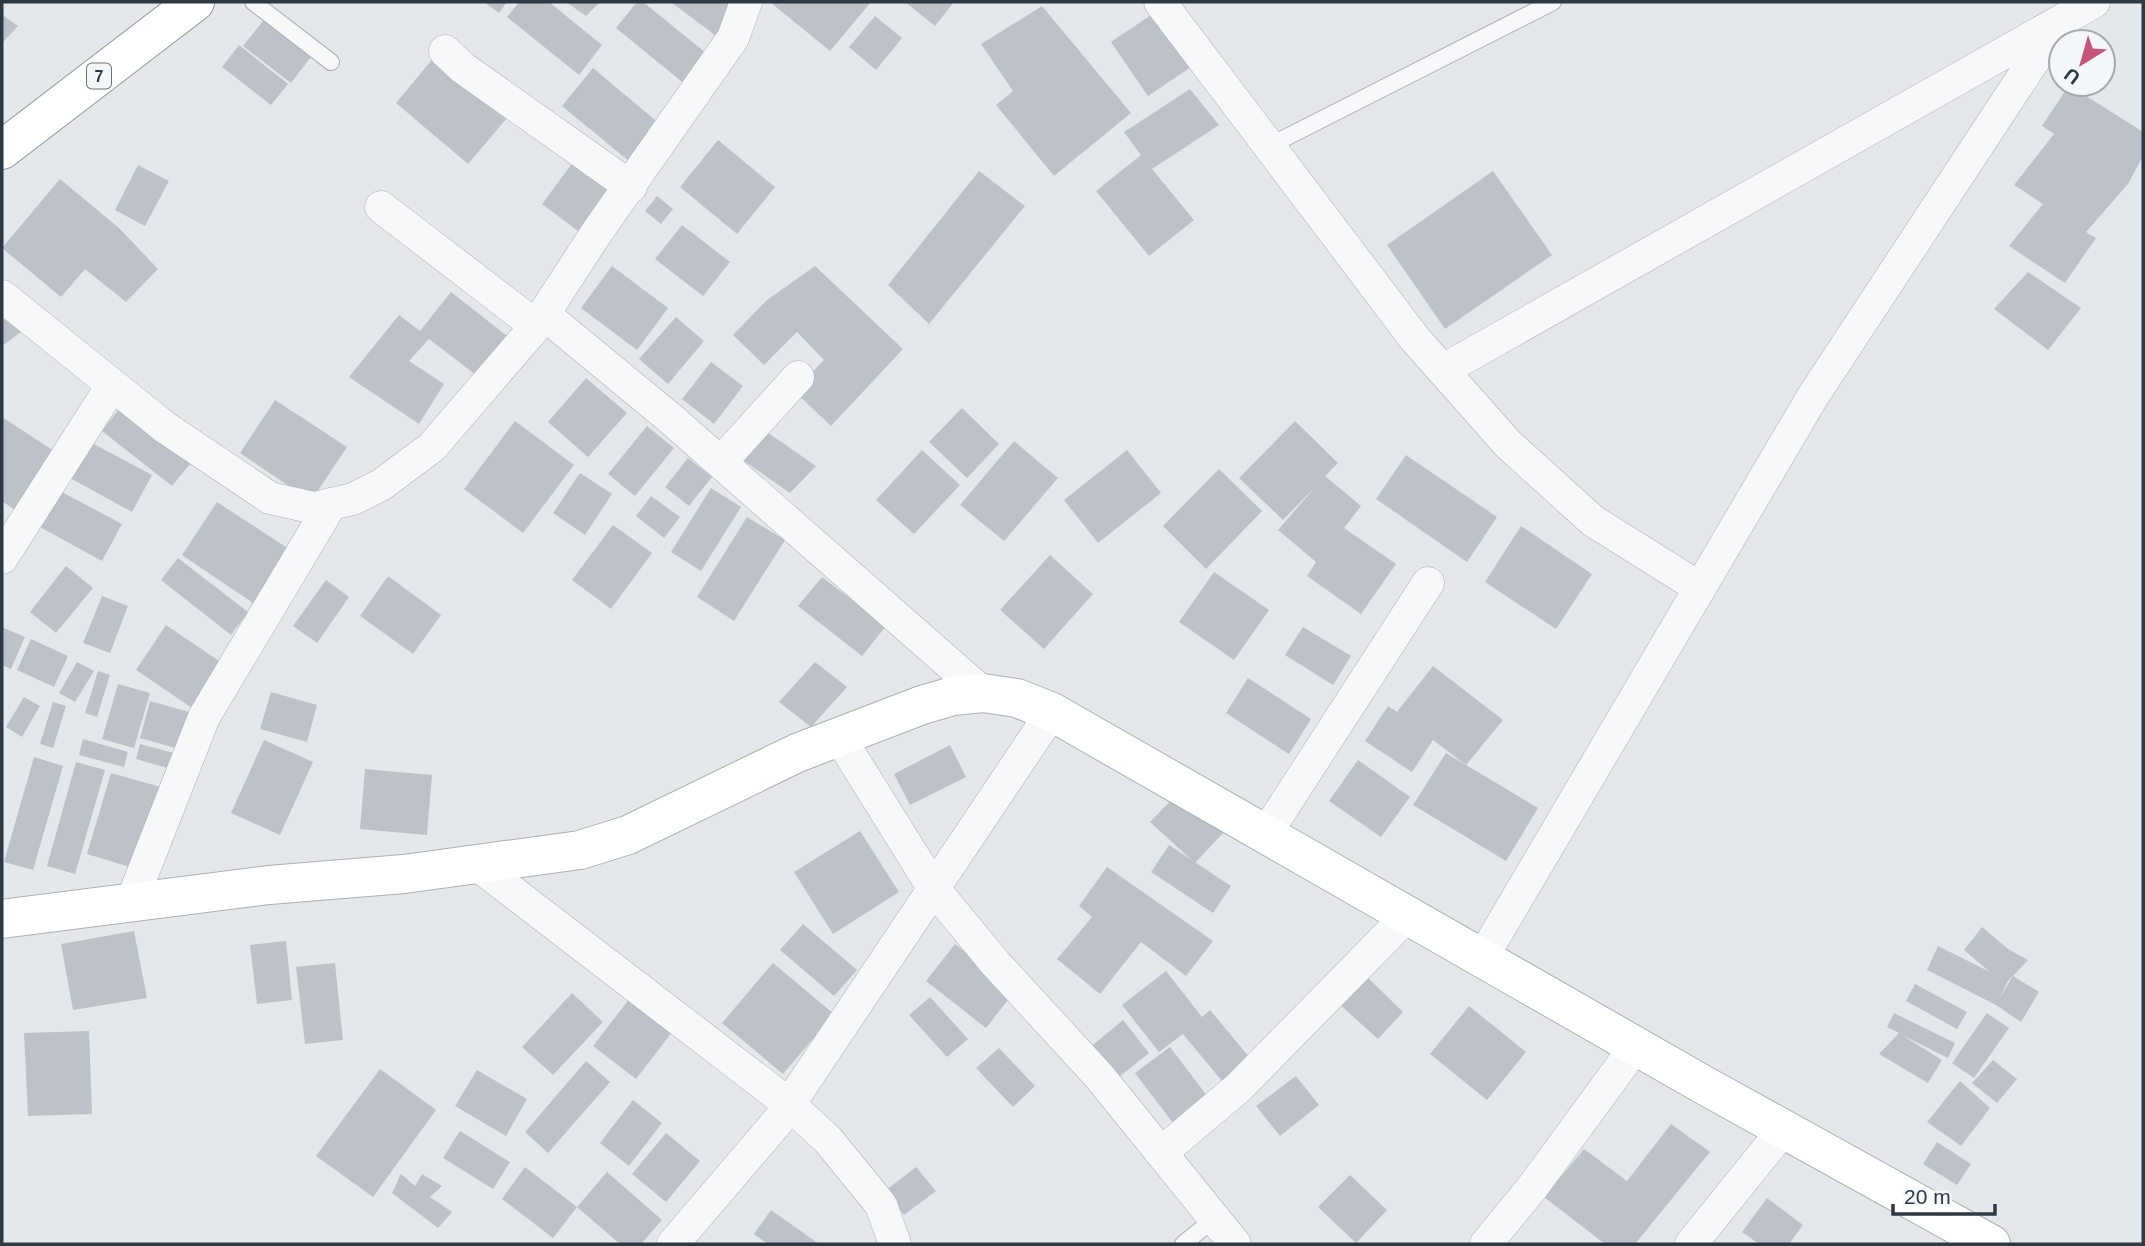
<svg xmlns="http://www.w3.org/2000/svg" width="2145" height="1246" font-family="Arial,sans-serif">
  <rect width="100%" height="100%" fill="#e5e8eb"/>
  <g fill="#bcc2c8">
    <path d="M484 2H507L499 13Z"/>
    <path d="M519 2H549L602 45 579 75 507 17Z"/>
    <path d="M566 2H600L586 16Z"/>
    <path d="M637 2H643L711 57 687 86 616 28Z"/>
    <path d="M671 2H735L739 5 716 36Z"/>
    <path d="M770 2H871L830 51Z"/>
    <path d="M905 2H954L935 26Z"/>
    <path d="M1042 6 1131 113 1054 176 996 105 1013 91 981 44Z"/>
    <path d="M1154 13 1191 67 1148 96 1111 42Z"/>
    <path d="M2 15 18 26 2 43Z"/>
    <path d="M267 16 314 53 291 83 243 46Z"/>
    <path d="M875 16 902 38 876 70 849 47Z"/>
    <path d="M239 45 288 84 271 105 222 67Z"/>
    <path d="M435 56 507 118 468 164 396 103Z"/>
    <path d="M593 68 661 125 630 162 562 106Z"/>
    <path d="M2069 85 2143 132V156L2128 184 2086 232 2096 238 2065 283 2009 246 2043 204 2014 185 2054 134 2042 126Z"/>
    <path d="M1190 89 1219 125 1152 169 1194 220 1149 256 1096 191 1141 155 1124 132Z"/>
    <path d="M718 140 775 187 737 234 680 187Z"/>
    <path d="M577 157 621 190 586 237 542 204Z"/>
    <path d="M138 165 169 181 145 226 115 210Z"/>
    <path d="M979 171 1025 206 929 324 888 285Z"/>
    <path d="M1493 171 1552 255 1445 329 1387 245Z"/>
    <path d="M60 179 119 228 158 269 126 302 85 269 61 297 2 248Z"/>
    <path d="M657 196 673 209 661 224 645 211Z"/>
    <path d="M682 225 730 262 703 296 655 259Z"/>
    <path d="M612 266 668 308 637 350 581 308Z"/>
    <path d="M815 266 903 349 831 426 794 391 824 360 797 332 764 365 733 335 767 300Z"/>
    <path d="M2028 272 2081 308 2048 350 1994 309Z"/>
    <path d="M451 292 507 336 476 375 429 339 409 361 444 384 419 424 349 377 399 315 420 331Z"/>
    <path d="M12 314 21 332 2 346V321Z"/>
    <path d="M676 317 704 341 668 384 639 359Z"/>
    <path d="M711 362 743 386 714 424 682 399Z"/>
    <path d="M586 378 627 413 588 457 548 422Z"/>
    <path d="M275 400 347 447 311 501 240 453Z"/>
    <path d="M962 408 999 444 967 478 929 442Z"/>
    <path d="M119 409 190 464 172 486 102 431Z"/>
    <path d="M2 417 54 451 15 510 2 501Z"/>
    <path d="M515 421 574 465 523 533 464 489Z"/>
    <path d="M1295 421 1338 463 1325 476 1361 506 1344 528 1396 564 1361 614 1307 576 1316 562 1278 530 1316 486 1283 520 1239 478Z"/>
    <path d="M647 426 674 448 635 496 608 474Z"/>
    <path d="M764 430 816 466 790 493 740 458Z"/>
    <path d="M1014 441 1058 478 1004 541 960 505Z"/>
    <path d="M90 442 152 475 132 512 70 478Z"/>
    <path d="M922 450 960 485 914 534 876 500Z"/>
    <path d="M1127 450 1161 493 1098 543 1064 500Z"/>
    <path d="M1406 455 1497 517 1467 562 1376 499Z"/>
    <path d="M688 458 712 477 689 506 665 487Z"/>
    <path d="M1219 469 1262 511 1206 569 1163 526Z"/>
    <path d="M580 473 612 494 585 535 553 513Z"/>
    <path d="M711 488 741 507 701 571 671 552Z"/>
    <path d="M60 491 122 524 102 561 40 527Z"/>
    <path d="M651 496 680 517 664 538 636 516Z"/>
    <path d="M217 502 289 549 253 603 182 555Z"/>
    <path d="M747 517 785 540 734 621 697 597Z"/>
    <path d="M613 525 652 553 611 609 572 580Z"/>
    <path d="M1521 526 1592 574 1556 629 1485 582Z"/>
    <path d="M1050 555 1093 594 1044 649 1000 610Z"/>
    <path d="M178 558 248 612 231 635 161 580Z"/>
    <path d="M66 566 93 588 56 633 30 612Z"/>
    <path d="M1214 572 1269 610 1234 660 1179 622Z"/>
    <path d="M388 576 441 615 413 654 360 616Z"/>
    <path d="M822 577 886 626 862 656 798 606Z"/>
    <path d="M326 580 349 597 317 643 293 626Z"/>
    <path d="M102 596 128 606 110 653 83 643Z"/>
    <path d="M166 625 225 665 195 710 136 670Z"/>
    <path d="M2 627 25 637 11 669 2 665Z"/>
    <path d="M1303 627 1351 656 1333 685 1285 655Z"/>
    <path d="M31 639 68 656 54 687 17 670Z"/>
    <path d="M77 662 94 671 75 702 59 693Z"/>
    <path d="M815 662 847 687 811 727 779 702Z"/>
    <path d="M1433 666 1503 720 1466 765 1433 740 1412 772 1365 741 1388 706 1397 712Z"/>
    <path d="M98 671 110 675 97 717 85 713Z"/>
    <path d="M1248 678 1311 719 1289 754 1226 713Z"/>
    <path d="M118 684 150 693 134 748 102 739Z"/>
    <path d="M271 692 317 705 307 742 260 729Z"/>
    <path d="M24 697 40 706 22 737 6 727Z"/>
    <path d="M150 701 196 714 186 751 140 738Z"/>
    <path d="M53 702 66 706 53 748 40 744Z"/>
    <path d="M83 739 128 752 124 767 79 755Z"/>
    <path d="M264 740 313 762 280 835 231 813Z"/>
    <path d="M140 744 185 756 181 772 136 759Z"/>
    <path d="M950 745 966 777 910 805 894 774Z"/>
    <path d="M1446 753 1538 808 1506 861 1413 805Z"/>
    <path d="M34 757 63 766 33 870 4 862Z"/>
    <path d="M1358 760 1410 797 1381 837 1329 801Z"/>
    <path d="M76 762 105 770 75 874 47 866Z"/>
    <path d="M365 769 432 775 427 835 360 829Z"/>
    <path d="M111 773 164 788 140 870 87 854Z"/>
    <path d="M1183 788 1226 830 1195 863 1150 822Z"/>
    <path d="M860 831 899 892 833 934 794 872Z"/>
    <path d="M1169 845 1231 886 1213 913 1151 872Z"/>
    <path d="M1107 867 1213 941 1186 976 1141 942 1100 994 1057 959 1092 917 1079 906Z"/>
    <path d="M803 924 857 970 834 996 780 950Z"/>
    <path d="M1982 927 2008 949 2028 960 2008 981 1999 999 2013 976 2039 992 2021 1022 1996 1005 1927 970 1938 946 1990 972 1964 950Z"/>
    <path d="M134 931 147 998 73 1010 61 944Z"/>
    <path d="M286 941 292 1000 257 1004 250 945Z"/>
    <path d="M955 944 1015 991 986 1028 926 981Z"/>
    <path d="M335 963 343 1040 305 1044 296 967Z"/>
    <path d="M773 963 834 1014 783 1074 722 1023Z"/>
    <path d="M1166 971 1202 1017 1210 1010 1255 1064 1227 1087 1183 1034 1159 1052 1122 1005Z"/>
    <path d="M1365 975 1403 1012 1378 1039 1338 1003Z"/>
    <path d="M1915 984 1967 1012 1957 1029 1906 1001Z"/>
    <path d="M572 993 603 1022 553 1075 522 1047Z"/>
    <path d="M633 994 676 1027 636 1079 593 1046Z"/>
    <path d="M930 997 968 1039 947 1057 909 1015Z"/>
    <path d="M1469 1006 1526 1052 1487 1100 1430 1054Z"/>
    <path d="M1894 1013 1955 1043 1948 1058 1902 1035 1942 1060 1928 1083 1879 1054 1899 1033 1887 1027Z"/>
    <path d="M1987 1013 2009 1028 1974 1078 1952 1063Z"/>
    <path d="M1123 1020 1149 1053 1114 1081 1088 1049Z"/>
    <path d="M89 1031 92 1114 28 1116 24 1033Z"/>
    <path d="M1170 1047 1208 1097 1173 1123 1135 1073Z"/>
    <path d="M999 1048 1035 1086 1013 1107 976 1068Z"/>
    <path d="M1993 1060 2017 1079 1997 1103 1972 1083Z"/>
    <path d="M586 1061 610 1082 548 1153 525 1132Z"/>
    <path d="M380 1069 436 1110 373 1197 316 1156Z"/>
    <path d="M477 1070 527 1099 506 1136 455 1106Z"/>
    <path d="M1296 1076 1319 1105 1280 1136 1256 1106Z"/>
    <path d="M1960 1081 1990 1108 1961 1146 1927 1122Z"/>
    <path d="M633 1100 662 1123 629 1166 600 1143Z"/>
    <path d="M1671 1124 1710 1152 1635 1244H1605L1544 1197 1584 1149 1627 1181Z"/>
    <path d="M460 1131 510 1162 493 1189 443 1158Z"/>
    <path d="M666 1133 700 1161 666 1202 632 1174Z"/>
    <path d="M1937 1142 1971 1164 1957 1185 1923 1164Z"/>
    <path d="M525 1167 577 1207 553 1238 502 1199Z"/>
    <path d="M916 1167 936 1191 904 1215 885 1191Z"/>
    <path d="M607 1172 662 1220 641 1244H620L577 1207Z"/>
    <path d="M401 1174 415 1186 422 1174 442 1186 430 1197 452 1212 438 1228 392 1193Z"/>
    <path d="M1350 1175 1387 1210 1356 1243 1318 1207Z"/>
    <path d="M1767 1198 1803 1225 1789 1244H1759L1742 1232Z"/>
    <path d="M771 1210 819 1244H768L754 1234Z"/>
  </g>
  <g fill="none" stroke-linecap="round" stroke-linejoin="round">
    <g stroke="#aab0b5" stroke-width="18">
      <g id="lane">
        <path d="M253 2 331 62"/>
        <path d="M1267 147 1553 2"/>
        <path d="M1183 1244 1214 1219"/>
      </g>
    </g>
    <g stroke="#aab0b5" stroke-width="33">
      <g id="street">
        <path d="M1160 2 1415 339 1508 444 1593 521 1700 588"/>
        <path d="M445 51 463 68 631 187"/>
        <path d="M381 207 536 326"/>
        <path d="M2 296 166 428 270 498 314 508 353 499 381 485 432 447 536 326 597 232 733 38 746 2"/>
        <path d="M545 315 671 419 983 693"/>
        <path d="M1443 370 2094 2"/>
        <path d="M721 462 798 377"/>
        <path d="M2 558 111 387"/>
        <path d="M838 735 934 889 996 964 1099 1076 1235 1244"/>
        <path d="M1265 835 1428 583"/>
        <path d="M475 863 789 1104 828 1140 881 1205 895 1244"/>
        <path d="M131 903 204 717 331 504"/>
        <path d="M1482 958 1813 396 2059 22"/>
        <path d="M1161 1153 1238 1088 1407 916"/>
        <path d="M673 1244 778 1121 1052 712"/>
        <path d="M1486 1244 1532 1188 1636 1046"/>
        <path d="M1691 1244 1783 1130"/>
      </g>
    </g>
    <g stroke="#aab0b5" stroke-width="40">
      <path id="secondary" d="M2 919 269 885 404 874 580 850 628 835 797 753 922 705 953 696 983 693 1017 698 1052 712 1702 1084 1991 1244"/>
    </g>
    <g stroke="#8d98a1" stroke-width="40">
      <path id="highway" d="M2 150 195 2"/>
    </g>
    <use href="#lane" stroke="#f7f8fa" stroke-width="16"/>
    <use href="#street" stroke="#f7f8fa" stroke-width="32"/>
    <use href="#secondary" stroke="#fff" stroke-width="38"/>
    <use href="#highway" stroke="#fff" stroke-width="38"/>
  </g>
  <g text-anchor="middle" stroke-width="6" stroke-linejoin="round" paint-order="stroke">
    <rect fill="#f4f7f9" stroke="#69727a" stroke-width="2" x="87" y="63.5" width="24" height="25" rx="5"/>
    <g font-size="16" font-weight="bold" fill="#2d3943">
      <text x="99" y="82">7</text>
    </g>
  </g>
  <rect width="2145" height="1246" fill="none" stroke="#2d3943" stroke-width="7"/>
  <g transform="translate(2082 63) rotate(217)"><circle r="33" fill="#f4f7f9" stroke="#a4abb0" stroke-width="2"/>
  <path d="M0-5L12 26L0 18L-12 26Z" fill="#c55578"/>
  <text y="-10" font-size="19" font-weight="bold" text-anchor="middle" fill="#2d3943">U</text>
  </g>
  <path d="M1893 1204v10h102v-10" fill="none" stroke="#2d3943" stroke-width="3.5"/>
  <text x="1904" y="1204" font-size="21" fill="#2d3943" stroke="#f4f7f9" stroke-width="5" paint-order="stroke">20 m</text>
</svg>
